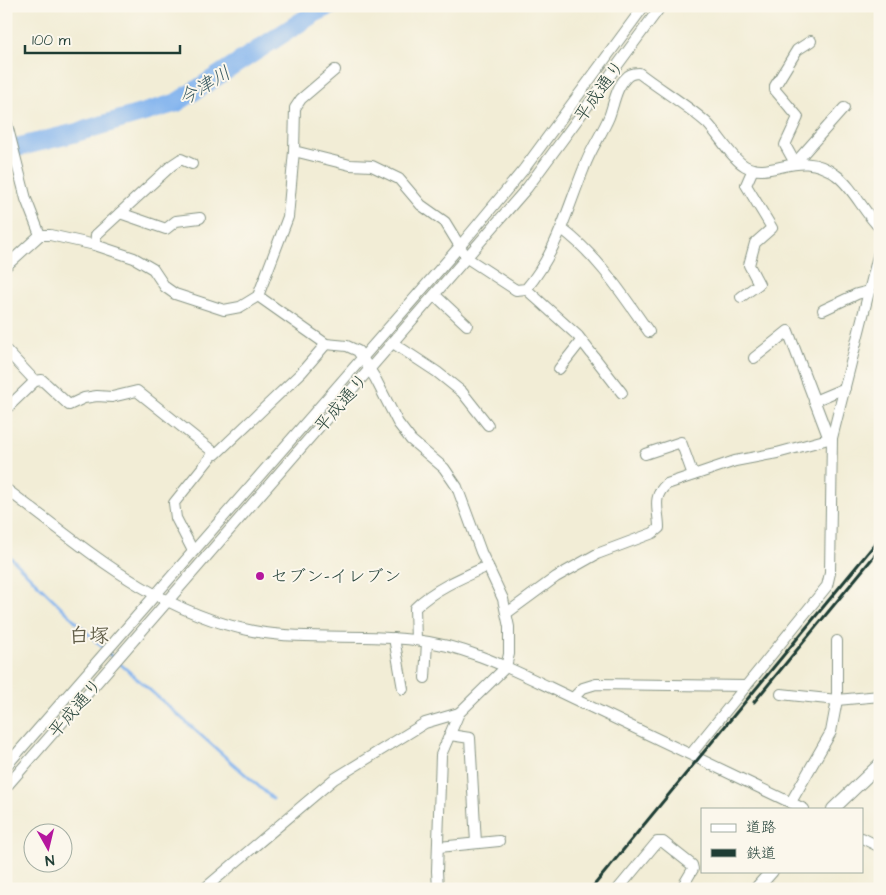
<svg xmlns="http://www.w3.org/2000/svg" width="886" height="895" font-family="'Architects Daughter','Klee One',sans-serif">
  <rect width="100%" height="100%" fill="#fbf7ec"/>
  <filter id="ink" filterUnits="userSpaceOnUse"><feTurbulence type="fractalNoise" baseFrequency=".02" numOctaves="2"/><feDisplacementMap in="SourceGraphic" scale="10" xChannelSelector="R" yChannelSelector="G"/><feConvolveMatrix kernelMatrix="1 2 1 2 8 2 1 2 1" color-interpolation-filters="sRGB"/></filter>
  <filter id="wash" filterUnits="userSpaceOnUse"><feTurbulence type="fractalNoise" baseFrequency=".0096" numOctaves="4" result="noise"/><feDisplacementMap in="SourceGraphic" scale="20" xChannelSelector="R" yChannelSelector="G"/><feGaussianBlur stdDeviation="1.12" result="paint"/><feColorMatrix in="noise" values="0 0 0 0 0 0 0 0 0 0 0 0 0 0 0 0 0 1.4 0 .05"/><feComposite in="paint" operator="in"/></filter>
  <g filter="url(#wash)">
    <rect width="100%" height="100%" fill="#f2edd6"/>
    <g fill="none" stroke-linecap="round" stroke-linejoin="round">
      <path stroke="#81b3ee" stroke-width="3" d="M6 553 108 653 273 799"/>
      <path stroke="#81b3ee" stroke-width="19" d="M6 150 75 133 176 103 313 14 330 6"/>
    </g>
  </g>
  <g filter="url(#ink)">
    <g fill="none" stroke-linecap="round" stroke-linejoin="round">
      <g stroke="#889585" stroke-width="12">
        <g id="minor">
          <path d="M811 41 797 50 775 86V90L798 117 785 145 795 163 844 108"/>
          <path d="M6 121 26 199 40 235"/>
          <path d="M294 151 350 165 372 166 399 179 421 205 445 222 467 258 516 290 526 289C556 254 567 210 584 168 590 150 602 134 609 117 614 104 616 87 626 78 629 74 634 73 639 73 661 90 687 105 707 123 719 135 732 159 745 166 772 181 799 147 836 175 853 187 864 213 880 228"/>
          <path d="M120 213 166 229 176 221 200 218"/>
          <path d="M562 229C599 257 622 294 649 332"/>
          <path d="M95 245 96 235 172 165 181 159 192 164"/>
          <path d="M6 266 40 235H50L95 245 134 258 153 269 165 287 175 294 224 310 240 307 258 296 288 217 294 151 295 108 301 99 335 70"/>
          <path d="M526 289 578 336 622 393"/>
          <path d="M435 295 467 325"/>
          <path d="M258 296 326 344 347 346 358 351 375 378 398 423 411 440 444 468 457 487 481 552 503 599 509 627V654L506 667 459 713 441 755 437 871 438 889"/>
          <path d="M741 297 759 284 749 265 755 243 772 228 746 185 753 169"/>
          <path d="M823 310 857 294 869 291"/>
          <path d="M393 343 437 372 462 392 488 425"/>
          <path d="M6 350 35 381"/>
          <path d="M754 358 788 331 829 439"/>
          <path d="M559 369 581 341"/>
          <path d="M814 401 845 388"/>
          <path d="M6 409 35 381 42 380 69 405 84 398 97 396 112 397 137 391 216 454 301 373 326 344"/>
          <path d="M645 454 681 442 693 475"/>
          <path d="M6 489C84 547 155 612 253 631 306 641 361 633 415 640 462 645 505 666 547 686L804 809"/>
          <path d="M193 551 176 518 174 503 214 453"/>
          <path d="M507 613 556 577 597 554 653 533 659 528C659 510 651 497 667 484L735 461 777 453 832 438"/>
          <path d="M394 638 403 689"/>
          <path d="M416 640 415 608C434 589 463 577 488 566"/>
          <path d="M425 678 427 642"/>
          <path d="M781 694 837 700 880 696"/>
          <path d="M573 698 583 688 596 684 746 686"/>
          <path d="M450 735 470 738 476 843"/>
          <path d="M691 754 827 586 830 573 832 438 880 248"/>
          <path d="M6 766 460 246 524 169 644 6"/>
          <path d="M6 787 527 188 661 6"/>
          <path d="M791 802 831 732 837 700V641"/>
          <path d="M862 838 880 847"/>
          <path d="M439 847 499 841"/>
          <path d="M204 889 334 779 425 723 459 713"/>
          <path d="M618 889 657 842H663L692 865 693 869 681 889"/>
        </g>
      </g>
      <g stroke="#889585" stroke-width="14">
        <g id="major">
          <path d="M833 809 880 764"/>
          <path d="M756 889 772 871"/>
        </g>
      </g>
      <use href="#minor" stroke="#fff" stroke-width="10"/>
      <use href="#major" stroke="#fff" stroke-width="12"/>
      <g stroke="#1f3d34" stroke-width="3">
        <path d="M754 702 880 549"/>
        <path d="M591 889 880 538"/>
      </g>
    </g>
  </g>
  <circle fill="#b5179e" stroke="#fbf7ec" stroke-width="2" cx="260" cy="576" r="5"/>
  <g text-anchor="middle" stroke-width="4" stroke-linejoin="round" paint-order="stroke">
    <g font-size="18" fill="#1f3d34" stroke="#fbf7ec">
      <text transform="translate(599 91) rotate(-54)" y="6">平成通り</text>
      <text transform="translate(341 403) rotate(-49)" y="6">平成通り</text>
      <text transform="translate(75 708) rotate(-49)" y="6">平成通り</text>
    </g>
    <g font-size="18" fill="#1f3d34" stroke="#fbf7ec" text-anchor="start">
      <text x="270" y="582">セブン-イレブン</text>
    </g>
    <g font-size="19" font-style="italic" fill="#385a62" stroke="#fbf7ec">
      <text transform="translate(204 85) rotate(-31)" y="7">今津川</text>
    </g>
    <g font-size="20" font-weight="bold" fill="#625f49" stroke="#fbf7ec">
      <text x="89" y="642">白塚</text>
    </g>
  </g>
  <rect width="886" height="895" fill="none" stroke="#fbf7ec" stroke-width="25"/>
  <rect x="701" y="808" width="162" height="65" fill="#fbf7ec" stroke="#a3ada2"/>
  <rect x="711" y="824" width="25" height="8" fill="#ffffff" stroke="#a3ada2"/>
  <text x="746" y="832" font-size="15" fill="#1f3d34">道路</text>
  <rect x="711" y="849" width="25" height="8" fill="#1f3d34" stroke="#a3ada2"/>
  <text x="746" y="858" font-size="15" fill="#1f3d34">鉄道</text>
  <g transform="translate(48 848) rotate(172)"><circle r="24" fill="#fbf7ec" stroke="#a3ada2"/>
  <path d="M0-4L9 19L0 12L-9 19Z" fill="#b5179e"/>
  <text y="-8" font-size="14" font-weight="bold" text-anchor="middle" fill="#1f3d34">N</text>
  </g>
  <path d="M25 45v8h155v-8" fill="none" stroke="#1f3d34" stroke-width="2.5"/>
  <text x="32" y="45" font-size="15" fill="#1f3d34" stroke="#fbf7ec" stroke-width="4" paint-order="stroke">100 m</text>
</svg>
